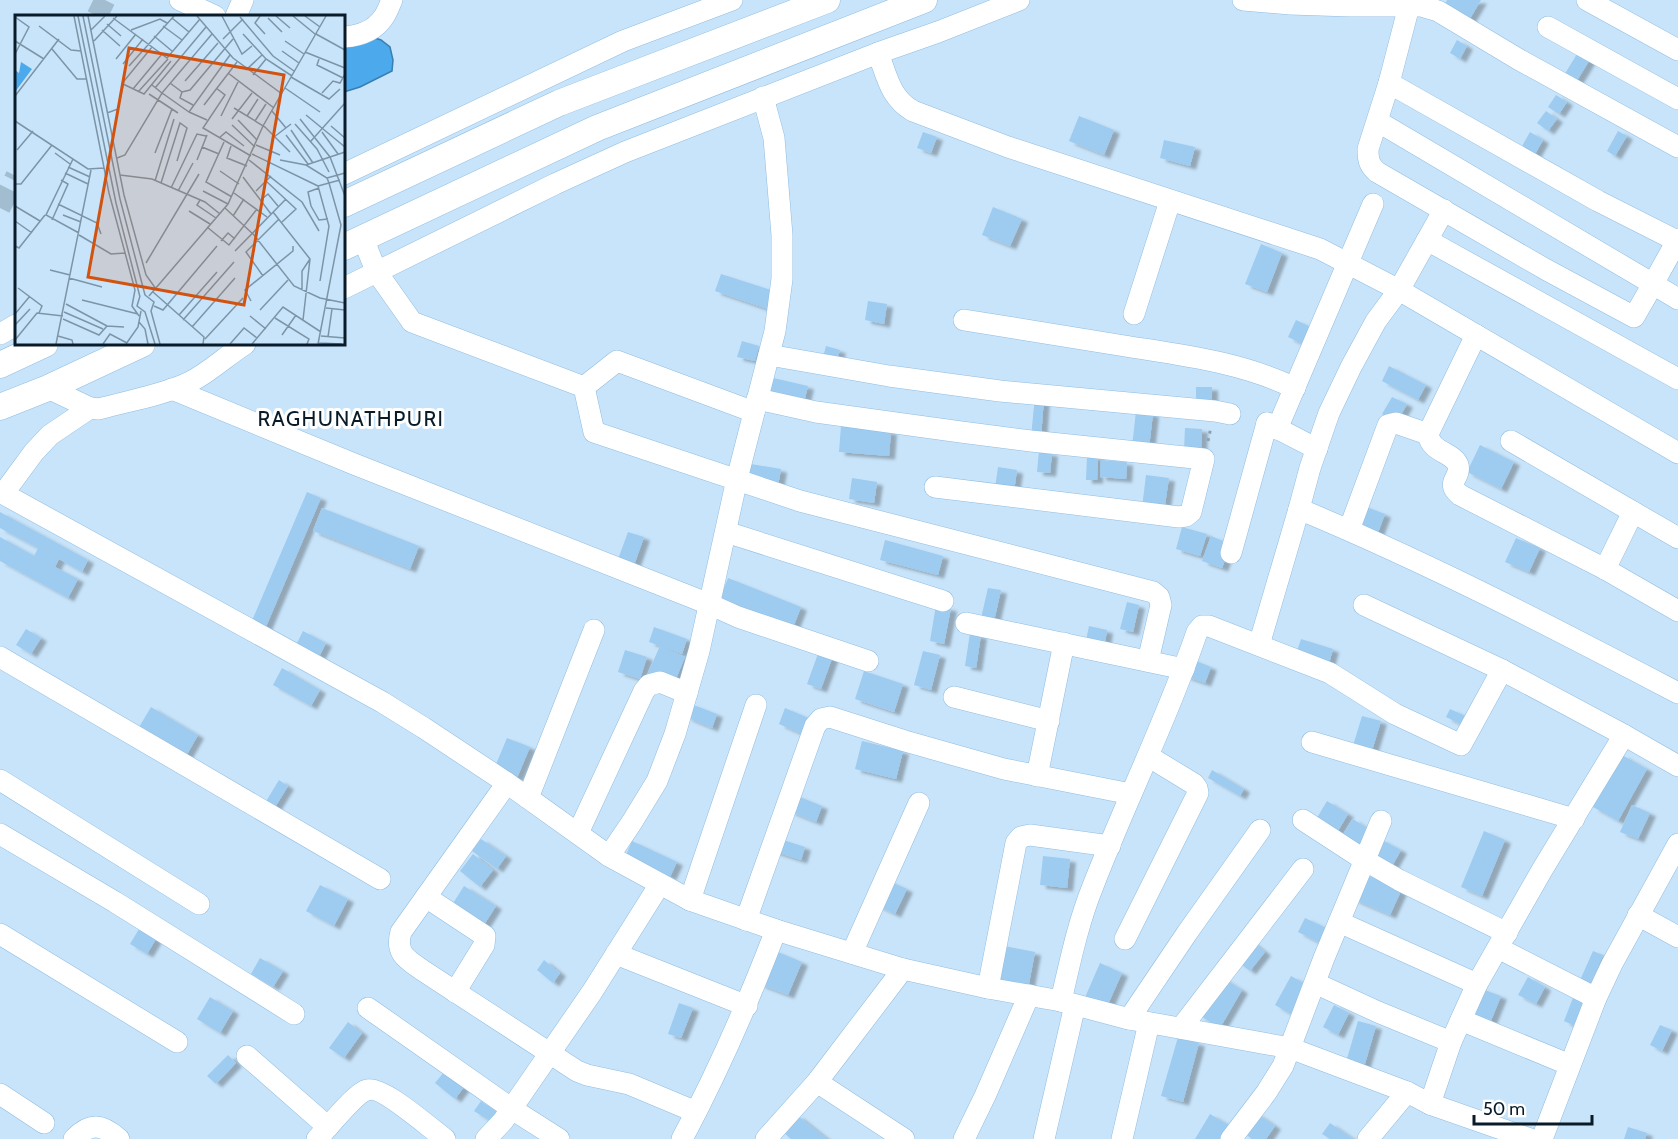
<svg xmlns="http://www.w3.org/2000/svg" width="1678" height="1139" font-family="Cabin,sans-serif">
  <defs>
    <filter id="shadow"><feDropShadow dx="6" dy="3.5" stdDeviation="1.5" flood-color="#0004"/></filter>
  </defs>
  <rect width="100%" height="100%" fill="#c8e4fa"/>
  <path fill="#4ba9ec" stroke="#377eb1" stroke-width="1.5" d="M375 38 381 40 390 47 393 60 392 71 360 87 344 92V48Z"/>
  <g fill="#9ecbf0" filter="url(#shadow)">
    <path d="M1447 0H1481L1468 22 1443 8Z"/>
    <path d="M1457 40 1467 46 1460 59 1450 53Z"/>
    <path d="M1580 49 1592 56 1575 84 1563 77Z"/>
    <path d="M1556 95 1567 102 1559 114 1548 107Z"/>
    <path d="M1546 111 1557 119 1548 131 1537 123Z"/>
    <path d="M1079 116 1114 130 1104 155 1069 141Z"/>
    <path d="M1618 131 1627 136 1615 156 1607 151Z"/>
    <path d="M923 132 937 137 931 153 917 148Z"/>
    <path d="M1530 132 1543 140 1534 156 1521 148Z"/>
    <path d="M1164 140 1195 147 1190 166 1160 158Z"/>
    <path d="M993 207 1022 219 1010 246 982 235Z"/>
    <path d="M1261 244 1282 253 1267 292 1245 284Z"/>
    <path d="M721 274 774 291 768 309 715 291Z"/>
    <path d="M868 301 887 304 884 324 865 320Z"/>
    <path d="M1296 320 1317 330 1309 347 1288 337Z"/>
    <path d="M742 341 759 346 755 361 737 357Z"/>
    <path d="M826 346 840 350 835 365 822 361Z"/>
    <path d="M1389 366 1426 385 1418 400 1382 381Z"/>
    <path d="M769 377 808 386 804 402 766 394Z"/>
    <path d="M1196 387H1212V407L1196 406Z"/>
    <path d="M1035 396 1044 397 1041 438 1031 437Z"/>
    <path d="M1392 397 1407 404 1397 422 1382 414Z"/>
    <path d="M1136 411 1153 413 1149 448 1132 447Z"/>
    <path d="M841 426 891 431 889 456 839 452Z"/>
    <path d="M1185 428 1202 429 1201 451 1184 450Z"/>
    <path d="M1480 445 1514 462 1501 489 1467 472Z"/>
    <path d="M1039 451 1052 453 1050 473 1037 472Z"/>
    <path d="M1087 456H1098L1097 480H1086Z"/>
    <path d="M1101 460 1127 462 1126 479 1100 477Z"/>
    <path d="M751 464 781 469 778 486 748 480Z"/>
    <path d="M998 467 1017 470 1014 491 995 488Z"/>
    <path d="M1146 475 1169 478 1164 511 1142 508Z"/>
    <path d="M852 478 877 482 874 503 849 499Z"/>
    <path d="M307 492 321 498 265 629 251 623Z"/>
    <path d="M1361 505 1385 514 1377 535 1353 526Z"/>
    <path d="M322 508 419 546 410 569 313 531Z"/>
    <path d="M0 512 88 560 82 572 59 559 55 567 78 579 68 598 0 561V537L34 556 38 548 0 528Z"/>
    <path d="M1182 527 1207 534 1200 556 1176 549Z"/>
    <path d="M628 532 644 537 633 568 617 562Z"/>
    <path d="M1211 536 1231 544 1222 568 1202 561Z"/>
    <path d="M1516 538 1540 548 1529 572 1505 562Z"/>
    <path d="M885 540 943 556 938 575 880 560Z"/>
    <path d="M728 578 801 607 791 633 718 603Z"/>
    <path d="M988 588 1001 590 994 621 981 618Z"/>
    <path d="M1127 602 1139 605 1133 632 1120 629Z"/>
    <path d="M936 605 951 608 944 644 930 641Z"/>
    <path d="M1089 626 1107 630 1104 649 1085 645Z"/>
    <path d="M654 627 687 639 682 654 665 648 685 657 673 686 647 675 660 646 649 642Z"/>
    <path d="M26 629 41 638 31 654 16 645Z"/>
    <path d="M303 631 326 643 319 657 296 645Z"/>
    <path d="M970 633 981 635 976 668 965 666Z"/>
    <path d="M1301 639 1333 649 1328 667 1295 657Z"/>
    <path d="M625 650 647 657 640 679 618 672Z"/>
    <path d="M819 651 833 656 821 689 807 684Z"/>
    <path d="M923 651 940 655 931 690 914 685Z"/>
    <path d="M1191 659 1211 667 1205 683 1185 676Z"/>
    <path d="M282 668 320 690 311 706 273 685Z"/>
    <path d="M864 671 903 684 894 712 855 699Z"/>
    <path d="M691 704 717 714 712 728 686 717Z"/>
    <path d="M151 707 198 735 185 758 138 729Z"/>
    <path d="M785 708 813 720 807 736 779 724Z"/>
    <path d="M1450 709 1470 718 1467 727 1446 717Z"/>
    <path d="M1362 716 1381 721 1371 754 1352 749Z"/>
    <path d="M507 738 530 747 517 778 494 769Z"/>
    <path d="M862 741 903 751 896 779 855 769Z"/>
    <path d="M1622 755 1647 769 1618 821 1593 807Z"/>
    <path d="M1212 770 1244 789 1240 796 1208 778Z"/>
    <path d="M279 780 288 786 274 809 265 803Z"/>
    <path d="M795 795 822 806 816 822 789 811Z"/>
    <path d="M1327 801 1348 814 1335 836 1314 823Z"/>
    <path d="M1632 805 1650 813 1638 839 1620 832Z"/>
    <path d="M1353 819 1373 832 1361 852 1340 839Z"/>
    <path d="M1484 831 1505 840 1482 896 1461 887Z"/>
    <path d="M777 838 805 847 801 860 773 851Z"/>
    <path d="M481 839 506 856 497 869 472 851Z"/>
    <path d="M1380 839 1401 850 1391 868 1371 857Z"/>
    <path d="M632 841 677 862 670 877 625 857Z"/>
    <path d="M473 854 493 870 480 887 460 871Z"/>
    <path d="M1043 856 1070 859 1067 888 1040 885Z"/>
    <path d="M1365 874 1401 891 1390 915 1353 899Z"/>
    <path d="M887 880 907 889 895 914 876 905Z"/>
    <path d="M320 885 348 899 334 926 306 911Z"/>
    <path d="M464 886 496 906 482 928 450 908Z"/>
    <path d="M1305 918 1331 930 1324 945 1298 932Z"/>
    <path d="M139 929 156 939 147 954 130 944Z"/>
    <path d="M1251 941 1265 952 1250 971 1236 960Z"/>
    <path d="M999 945 1035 952 1027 994 991 987Z"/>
    <path d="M773 950 802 962 788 995 759 984Z"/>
    <path d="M1593 951 1603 955 1588 992 1577 987Z"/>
    <path d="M260 958 283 971 273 987 251 974Z"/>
    <path d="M544 960 560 973 553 983 537 970Z"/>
    <path d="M1100 963 1122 973 1105 1011 1083 1002Z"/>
    <path d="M1291 976 1309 986 1292 1015 1275 1005Z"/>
    <path d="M1221 977 1242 990 1220 1028 1199 1015Z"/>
    <path d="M1528 977 1545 987 1536 1004 1518 995Z"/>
    <path d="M1479 988 1501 996 1488 1028 1467 1020Z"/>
    <path d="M1576 990 1587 994 1575 1026 1564 1021Z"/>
    <path d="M210 997 233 1011 220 1033 197 1019Z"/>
    <path d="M679 1003 693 1008 681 1038 668 1034Z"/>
    <path d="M1334 1005 1349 1013 1338 1035 1323 1027Z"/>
    <path d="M1358 1021 1376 1026 1364 1067 1346 1062Z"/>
    <path d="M348 1022 362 1033 344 1058 329 1048Z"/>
    <path d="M1660 1025 1672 1030 1662 1051 1650 1045Z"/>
    <path d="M1178 1037 1199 1043 1183 1102 1161 1096Z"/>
    <path d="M228 1055 236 1063 216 1084 207 1076Z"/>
    <path d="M444 1072 464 1087 455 1099 435 1083Z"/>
    <path d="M481 1101 496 1112 490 1121 474 1111Z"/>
    <path d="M1256 1113 1275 1126 1266 1139H1252L1243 1132Z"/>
    <path d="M1210 1114 1230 1126 1222 1139H1195Z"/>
    <path d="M797 1115 827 1139H791L783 1132Z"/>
    <path d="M1330 1123 1353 1139H1330L1322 1134Z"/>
    <path d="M1628 1127 1647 1133 1645 1139H1624Z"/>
  </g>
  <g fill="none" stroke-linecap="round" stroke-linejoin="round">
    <g stroke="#a2bcd0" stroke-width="21" stroke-dasharray="21 10" stroke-linecap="butt">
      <path d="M97 16 105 0"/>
      <path d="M0 208 16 176"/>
    </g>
    <g stroke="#90bde1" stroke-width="22">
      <g id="minor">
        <path d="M180 0 215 16"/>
        <path d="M1243 0 1290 4 1350 6H1421L1438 11 1518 59 1678 147"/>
        <path d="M1587 0 1678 50"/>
        <path d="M236 16 243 0"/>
        <path d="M1548 27 1678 99"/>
        <path d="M344 37C358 36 374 31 383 18 387 13 389 6 392 0"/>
        <path d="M878 53C887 76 890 98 913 111L1008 147 1320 249 1399 290 1376 321 1351 367 1329 413 1310 468 1299 509C1429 563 1554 628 1678 693"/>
        <path d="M1389 83 1598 201 1677 241"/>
        <path d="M1377 121 1653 284 1634 317 1545 269 1377 172C1369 165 1368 160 1368 149L1389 83 1409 6"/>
        <path d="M344 174 623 41 732 0"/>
        <path d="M1444 210 1399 290 1678 453"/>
        <path d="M363 238 376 271 412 322 584 387 617 361 754 412"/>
        <path d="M1678 239 1653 284 1678 299"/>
        <path d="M1427 240 1678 379"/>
        <path d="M344 288 555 184 625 152 878 53 938 32 1019 0"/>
        <path d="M1134 314 1170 201"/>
        <path d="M964 320C1019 329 1075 338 1131 347 1188 356 1243 363 1295 388"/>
        <path d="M0 334 16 325"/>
        <path d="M1476 335 1428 434C1431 453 1453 452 1458 465 1462 478 1444 482 1460 495L1605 569 1678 611"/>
        <path d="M769 355 889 376 1000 391 1215 411 1230 414"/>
        <path d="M584 387 594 432 800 501 1153 592 1159 597 1161 605 1148 661"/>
        <path d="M48 388 90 408"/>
        <path d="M172 389 354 464 709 604 738 617 868 661"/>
        <path d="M757 399 816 412 961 432 1031 441 1204 459 1191 512 1186 516 1179 517 935 487"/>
        <path d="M1267 423 1317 449"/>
        <path d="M1277 429 1373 204"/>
        <path d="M1511 441 1678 538"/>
        <path d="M0 492 382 702 424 728 507 783 609 856 690 900 776 930 903 969 988 988 1061 1001 1129 1019 1290 1048 1407 1092 1430 1104 1530 1139"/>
        <path d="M3 494 34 452 50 435 90 408 99 409C127 401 163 395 188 383 209 373 226 356 245 344"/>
        <path d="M1349 530 1388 425 1396 423 1428 434"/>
        <path d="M726 532 943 601"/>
        <path d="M1231 553 1267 423"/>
        <path d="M1605 569 1633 512"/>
        <path d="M1364 605 1502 670 1624 735 1678 766"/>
        <path d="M966 623 1184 669"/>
        <path d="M1259 645 1299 509"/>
        <path d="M0 657 380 879"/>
        <path d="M954 697 1049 721"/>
        <path d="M1312 742 1574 819"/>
        <path d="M1037 776 1064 643"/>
        <path d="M0 780 199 904"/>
        <path d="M507 783 401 932C395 953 406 959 422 970L577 1071 587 1075 629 1084 696 1112"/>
        <path d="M528 798 594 630"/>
        <path d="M1303 820 1366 861 1399 880 1507 933"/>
        <path d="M578 833 644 691 649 685 660 682 687 693"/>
        <path d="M0 834 115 902 294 1014"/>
        <path d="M609 856 632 822 657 781 675 734 699 651 737 479 775 331 782 279V235L774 138 763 97"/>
        <path d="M426 897 485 936 484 945 455 992"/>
        <path d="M690 900 756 705"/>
        <path d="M1638 915 1678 937"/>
        <path d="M746 920 815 726 821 719 830 717 905 741 1004 769 1131 794"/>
        <path d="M1339 922 1477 984"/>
        <path d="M0 934 177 1042"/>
        <path d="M1125 939 1198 793 1197 788 1194 784 1148 756"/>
        <path d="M1498 948 1596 998"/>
        <path d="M852 953 919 803"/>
        <path d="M616 954 747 1006"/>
        <path d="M1315 983 1378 1012 1451 1042"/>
        <path d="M988 988 1016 843 1021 837 1030 835 1110 846"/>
        <path d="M1061 1001C1070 962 1078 923 1093 886 1126 801 1167 719 1197 632L1202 626H1209L1330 673 1395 714 1461 745 1502 670"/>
        <path d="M368 1008 512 1109 559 1139"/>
        <path d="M1129 1019 1187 933 1260 830"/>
        <path d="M1461 1020 1570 1065"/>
        <path d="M1181 1028 1303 869"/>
        <path d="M247 1056 328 1127"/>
        <path d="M817 1082 904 1139"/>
        <path d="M0 1094 44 1123"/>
        <path d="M1430 1104 1451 1042 1477 984 1542 870 1624 735"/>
        <path d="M74 1139C90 1122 102 1124 119 1139"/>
        <path d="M317 1139C327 1129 355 1093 367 1090 382 1085 431 1129 445 1139"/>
        <path d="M486 1139 503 1121 592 992 660 884"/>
        <path d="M682 1139C719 1070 748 1003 776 930"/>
        <path d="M766 1139 817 1082 903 969"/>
        <path d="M964 1139 985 1096 1029 995"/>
        <path d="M1044 1139 1075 1005"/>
        <path d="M1122 1139 1149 1023"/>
        <path d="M1231 1139 1266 1093 1283 1066 1324 958 1381 821"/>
        <path d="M1368 1139 1407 1092"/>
        <path d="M1542 1139 1596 998 1612 964 1678 844"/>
      </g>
    </g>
    <g stroke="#90bde1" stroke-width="27">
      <g id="major">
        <path d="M344 204 559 103 827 0"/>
        <path d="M344 247 597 128 924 0"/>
        <path d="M0 365 45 344"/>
        <path d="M0 407 48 388 142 344"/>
      </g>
    </g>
    <path stroke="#89a2b5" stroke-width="3" stroke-dasharray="3 4.5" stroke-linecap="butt" d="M1208 441 1211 427"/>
    <use href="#minor" stroke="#fff" stroke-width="21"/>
    <use href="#major" stroke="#fff" stroke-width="26"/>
  </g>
  <g text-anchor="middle" stroke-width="6" stroke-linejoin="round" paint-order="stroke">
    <g font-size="21" letter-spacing="1.5" fill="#091b28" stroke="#fff">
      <text x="351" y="426">RAGHUNATHPURI</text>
    </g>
  </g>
  <g transform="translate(15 15)">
    <rect width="330" height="330" fill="#c8e4fa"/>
    <path d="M6 47 17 54 0 77V55L4 58Z" fill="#4ba9ec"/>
    <path fill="none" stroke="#7c94a6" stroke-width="1.5" d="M59 1 94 178 120 275 117 291 124 301M63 1 101 188 125 282M68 1 105 184 130 280M73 1 109 180 131 260 141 274M182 1 218 43 267 79M207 1 227 39 237 31M245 1 240 8 250 19M261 1 275 13M278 1 300 19M290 1 305 12M0 2 14 12 0 39M225 2 258 41 279 56M98 3 152 43 185 4M157 3 174 17M253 3 267 17M92 9 106 21M24 11 56 35 66 36M148 11 167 25M76 15 90 1M87 15 105 31M116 15 145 4 152 8M228 19 251 44 277 61M301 19 330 35M139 21 157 36M208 24 228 4M0 26 29 44M79 26 102 1M270 26 289 39M37 34 62 64H72M267 36 284 48M290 37 330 53M101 44 121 19M304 44 302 50 328 63M108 49 128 24M114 51 159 1M231 55 247 40M213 58 259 93M238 60 251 44M276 62 314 84 325 74M170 66 203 28M155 68 167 77 175 75 218 24M108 69 129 79 156 46M137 70 147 78 197 19M140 73 191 12M201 73 210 80 188 113 236 141M270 73 305 97M118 74 147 39M123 77 153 44M167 77 165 83 178 90M307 78 318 66 325 68 330 59M134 79 163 98M0 81 44 24M189 90 222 47M219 93 250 112 275 137M257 96 271 113M174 97 192 105M92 98 103 94 109 66 137 32M291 100 330 132M206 101 223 67M232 101 243 84M217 104 237 78M285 104 315 142 330 181M223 105 242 125M0 106 73 154 89 153M240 106 251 89M280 109 302 134 314 157M217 110 240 132M316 111 330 123M276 115 298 148M307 117 323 139M271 120 293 149M259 122 276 109M204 123 211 117 229 131M296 126 330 88M209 127 191 167 217 182M241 130 265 140M216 131 212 143 232 151M187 132 204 139M2 135 18 116M40 138 55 149M140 138 157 94M237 139 303 171M102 143 110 140 147 78 174 97 215 40M58 144 31 200 64 218M182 145 192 120M234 145 287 187 304 216M265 145 291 150 312 163 314 168 303 171 314 211 305 266M291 150 330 137M53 152 75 162M205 156 224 169M50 158 73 169M105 160 137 164 190 187 205 199M228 162 256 199M312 163 330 158M140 166 159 104M251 166 281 194 267 207M146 168 165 108 172 113 162 146M0 169H6L37 130M156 173 182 119 191 121M304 173 293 177 296 191 304 205 313 204M163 176 178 148M188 176 213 189M241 176 256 161M219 178 252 202M247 184 253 179 263 191M185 185 182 190 201 203M43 189 82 208 86 219M0 191 25 206M210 193 239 220 279 271 305 283 330 288M174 196 195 209M258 197 295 244 288 305M48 200 66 207M218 201 229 184M37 205 53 169 46 165M0 206 17 218M192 212 214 230 242 194M64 220 96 239 110 238M206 226 213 218 220 224M0 231 4 233 30 200M220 236 271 184M330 244V279M131 248 184 159M35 255 55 260M248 261 231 237 264 204M54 263 87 272M3 273 27 291 24 298M287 276V256L295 244M138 277 189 322 188 329M130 280 139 287 136 296 145 329M125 281 122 291 130 297 140 329M134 281 213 189 248 111 311 1M67 285 123 299M236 286 230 275 278 236V231M51 289 92 311M139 291 148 295 202 231M311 293 330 295M245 295 273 265M49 297 88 314M0 299 15 281M164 300 202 257M235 301 251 314M260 303 294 324 292 329M48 304 84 320 92 311 109 312M168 305 219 247M124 307 130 314 133 329M0 310 15 294M177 312 220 263M267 320 281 300M43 321 57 325 58 329M306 321 330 323M313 322 317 294M190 324 228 283M0 325 22 298 48 301M304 328 327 329M41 329 76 155M88 329 95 319 112 328M111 329 123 312 126 296M215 329 229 313 242 323M237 329 268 292 306 317M303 329 326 210 314 168 325 165"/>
    <path fill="#d2530f" fill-opacity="0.15" stroke="#d2530f" stroke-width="3" d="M114 33 269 60 229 290 73 262Z"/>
    <rect width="330" height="330" fill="none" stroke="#091b28" stroke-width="3"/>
  </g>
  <path d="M1474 1115v9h118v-9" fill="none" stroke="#091b28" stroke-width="3"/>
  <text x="1483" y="1115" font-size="18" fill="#091b28" stroke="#ffffff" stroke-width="4.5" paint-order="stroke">50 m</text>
</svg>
